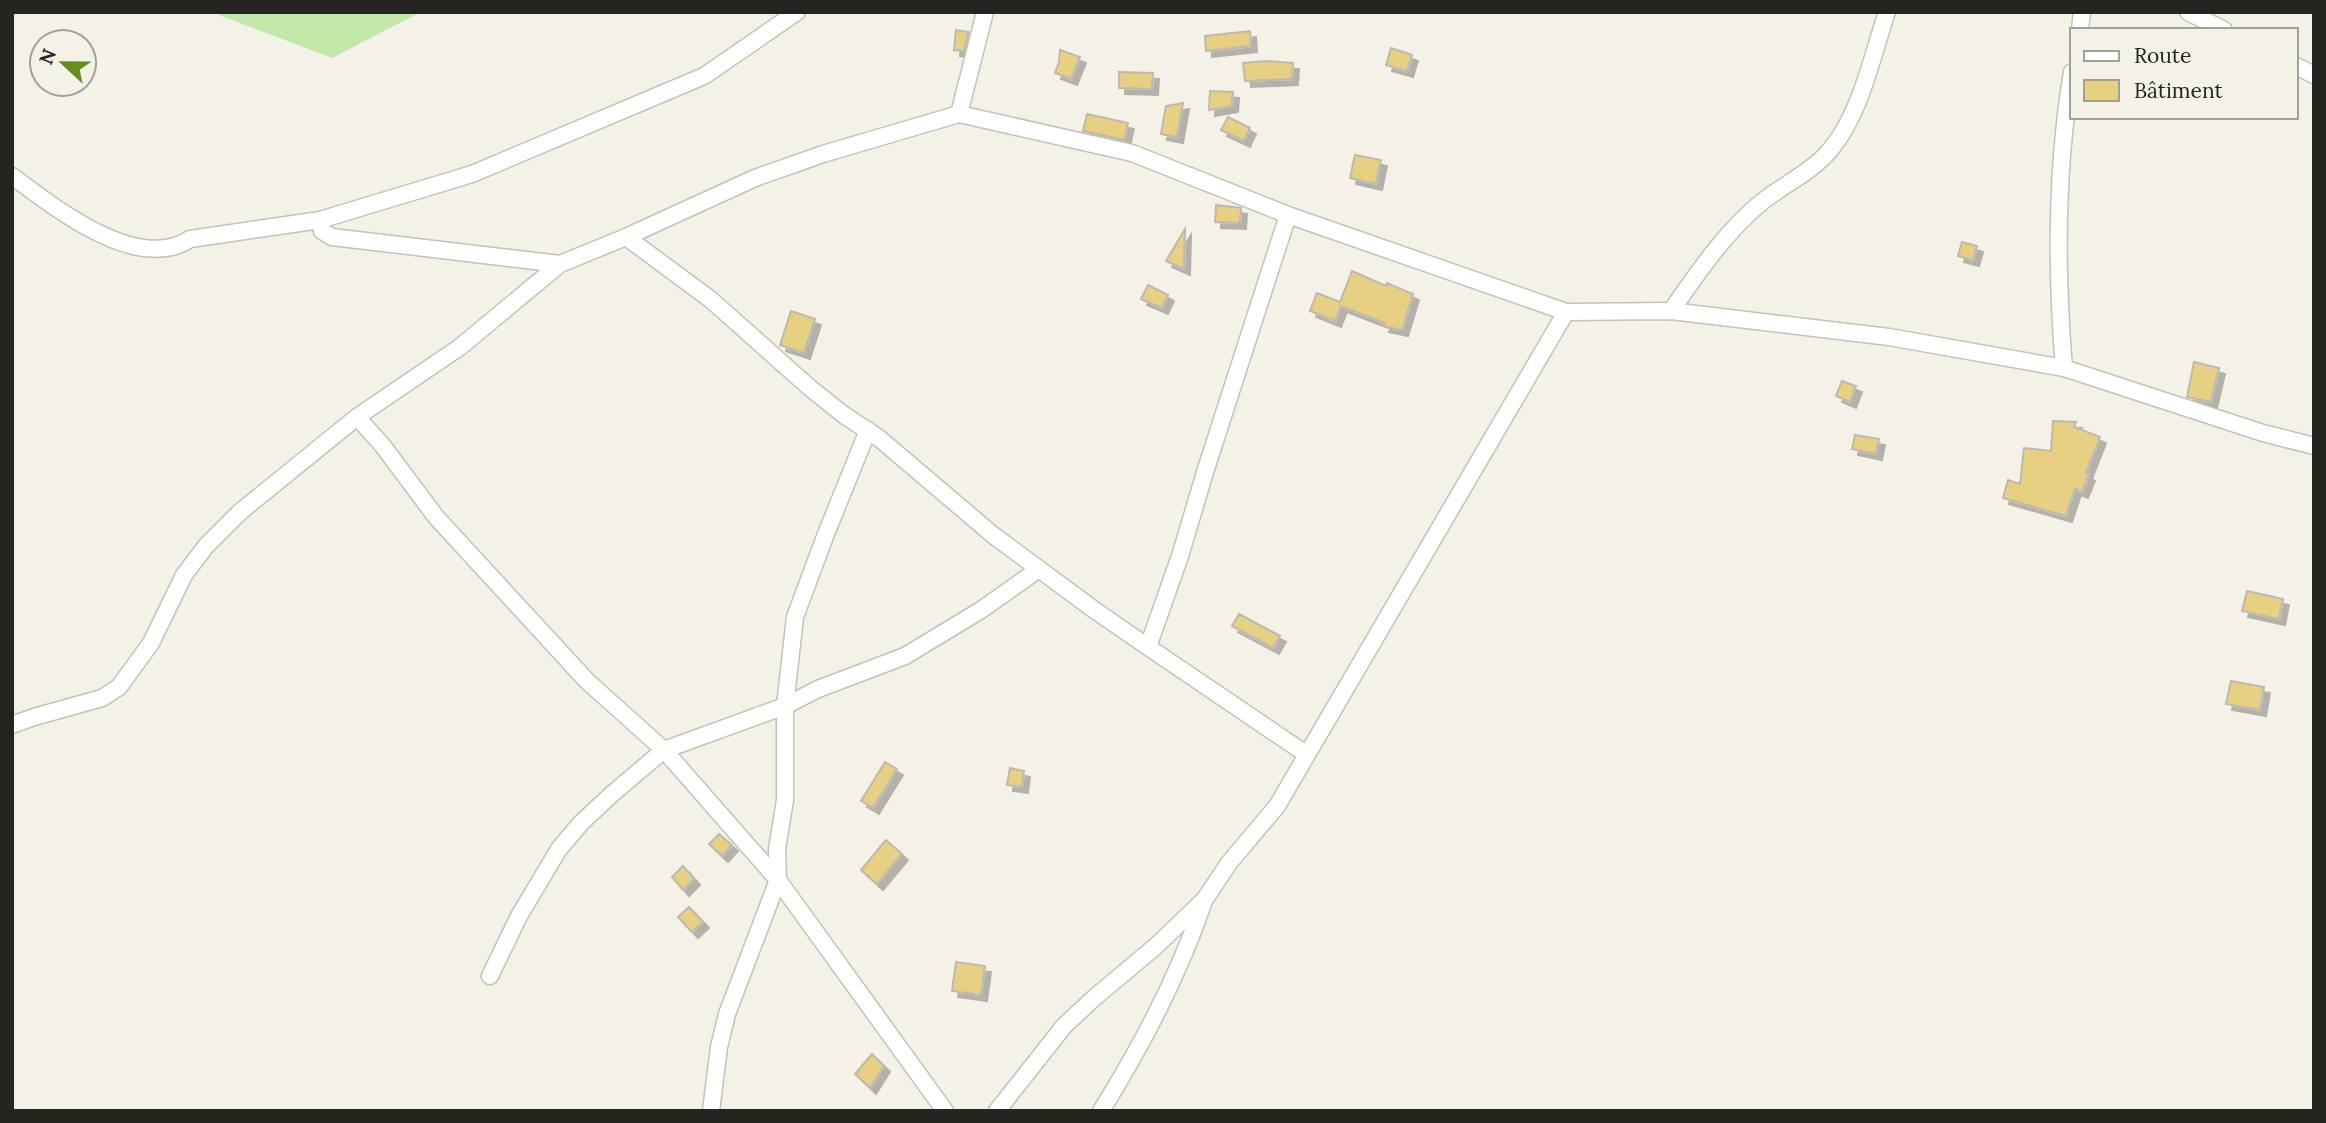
<svg xmlns="http://www.w3.org/2000/svg" width="2326" height="1123" font-family="Lora,serif">
  <defs>
    <filter id="shadow"><feDropShadow dx="6" dy="6" stdDeviation="0" flood-color="#0004"/></filter>
  </defs>
  <rect width="100%" height="100%" fill="#f4f1e6"/>
  <path fill="#c1e8a9" d="M211 12H421L332 58Z"/>
  <g fill="#e8d083" stroke="#bcb9af" stroke-width="2" filter="url(#shadow)">
    <path d="M956 30 969 32 964 51 954 50Z"/>
    <path d="M1250 31 1251 46 1206 51 1205 36Z"/>
    <path d="M1391 48 1412 55 1407 71 1386 65Z"/>
    <path d="M1060 50 1080 57 1071 79 1055 73 1059 62Z"/>
    <path d="M1267 61 1293 63 1292 79 1245 81 1243 63Z"/>
    <path d="M1119 72 1153 73 1152 89 1119 88Z"/>
    <path d="M1210 91 1233 92 1232 106 1209 110Z"/>
    <path d="M1183 103 1177 137 1161 134 1166 106Z"/>
    <path d="M1087 114 1128 123 1124 140 1083 131Z"/>
    <path d="M1228 117 1250 128 1244 141 1221 130Z"/>
    <path d="M1355 155 1381 160 1376 184 1350 178Z"/>
    <path d="M1216 205 1241 208 1240 223 1215 222Z"/>
    <path d="M1185 229 1184 269 1166 261Z"/>
    <path d="M1962 242 1977 246 1973 260 1958 256Z"/>
    <path d="M1352 271 1386 286 1387 283 1413 294 1402 330 1383 326 1385 323 1341 306 1335 321 1310 311 1317 293 1340 302Z"/>
    <path d="M1148 285 1168 295 1162 308 1141 299Z"/>
    <path d="M791 311 815 319 804 353 780 345Z"/>
    <path d="M2194 362 2219 368 2211 402 2187 397Z"/>
    <path d="M1842 381 1856 386 1850 402 1836 396Z"/>
    <path d="M2053 421 2076 422 2074 427 2100 437 2086 473 2089 475 2082 492 2075 489 2066 516 2003 498 2008 480 2020 484 2024 448 2051 451Z"/>
    <path d="M1855 435 1879 439 1876 454 1852 449Z"/>
    <path d="M2247 591 2283 599 2279 619 2242 611Z"/>
    <path d="M1239 614 1280 636 1273 648 1232 626Z"/>
    <path d="M2231 681 2264 687 2260 710 2226 704Z"/>
    <path d="M885 762 897 769 873 808 861 801Z"/>
    <path d="M1010 768 1024 771 1022 787 1007 785Z"/>
    <path d="M719 834 732 845 722 856 709 844Z"/>
    <path d="M886 840 902 854 877 884 861 870Z"/>
    <path d="M683 866 694 879 683 890 672 877Z"/>
    <path d="M689 907 703 922 692 932 678 917Z"/>
    <path d="M956 962 985 966 981 995 952 991Z"/>
    <path d="M872 1054 884 1066 870 1088 855 1074Z"/>
  </g>
  <g fill="none" stroke-linecap="round" stroke-linejoin="round">
    <g stroke="#c4c1b7" stroke-width="19">
      <g id="street">
        <path d="M2188 12 2224 30"/>
        <path d="M2080 30 2082 12"/>
        <path d="M2296 66 2314 75"/>
        <path d="M959 114 985 12"/>
        <path d="M12 176C54 207 137 274 190 239L320 220 472 174 704 76 797 12"/>
        <path d="M1288 215 1206 469 1180 556 1148 647 1306 754"/>
        <path d="M320 220 322 231 332 237 560 264"/>
        <path d="M626 237 710 299 810 388 844 415 880 439 993 535 1093 609 1148 647"/>
        <path d="M1671 311C1699 271 1725 232 1763 201 1785 184 1813 171 1831 149 1861 113 1872 56 1887 12"/>
        <path d="M2064 368C2056 271 2056 168 2072 72"/>
        <path d="M357 417 383 446 436 517 587 681 664 750 778 880 945 1111"/>
        <path d="M12 725 34 717 102 698 119 687 151 643 184 575 206 546 240 512 357 417 460 347 560 264 626 237 755 178 823 154 959 114 1132 153 1288 215 1566 312 1671 311 1889 337 2064 368 2263 433 2314 446"/>
        <path d="M490 976 519 916 559 849 581 823 612 794 664 750 785 706 818 689 905 656 981 610 1039 569"/>
        <path d="M711 1111 719 1047 727 1014 778 880 777 849 785 800V706L795 617 826 534 868 430"/>
        <path d="M997 1111 1064 1026 1094 998 1156 946 1205 899 1229 863 1277 806 1566 312"/>
        <path d="M1101 1111C1141 1047 1180 972 1204 901"/>
      </g>
    </g>
    <use href="#street" stroke="#fff" stroke-width="16"/>
  </g>
  <rect width="2326" height="1123" fill="none" stroke="#262420" stroke-width="28"/>
  <rect x="2070" y="28" width="228" height="91" fill="#f4f1e6" stroke="#a29f97" stroke-width="2"/>
  <rect x="2084" y="51" width="35" height="10" fill="#ffffff" stroke="#a29f97" stroke-width="2"/>
  <text x="2134" y="63" font-size="21" fill="#262420">Route</text>
  <rect x="2084" y="80" width="35" height="21" fill="#e8d083" stroke="#a29f97" stroke-width="2"/>
  <text x="2134" y="98" font-size="21" fill="#262420">Bâtiment</text>
  <g transform="translate(63 63) rotate(292)"><circle r="33" fill="#f4f1e6" stroke="#a29f97" stroke-width="2"/>
  <path d="M0-5L12 26L0 18L-12 26Z" fill="#638e20"/>
  <text y="-10" font-size="19" font-weight="bold" text-anchor="middle" fill="#262420">N</text>
  </g>
</svg>
